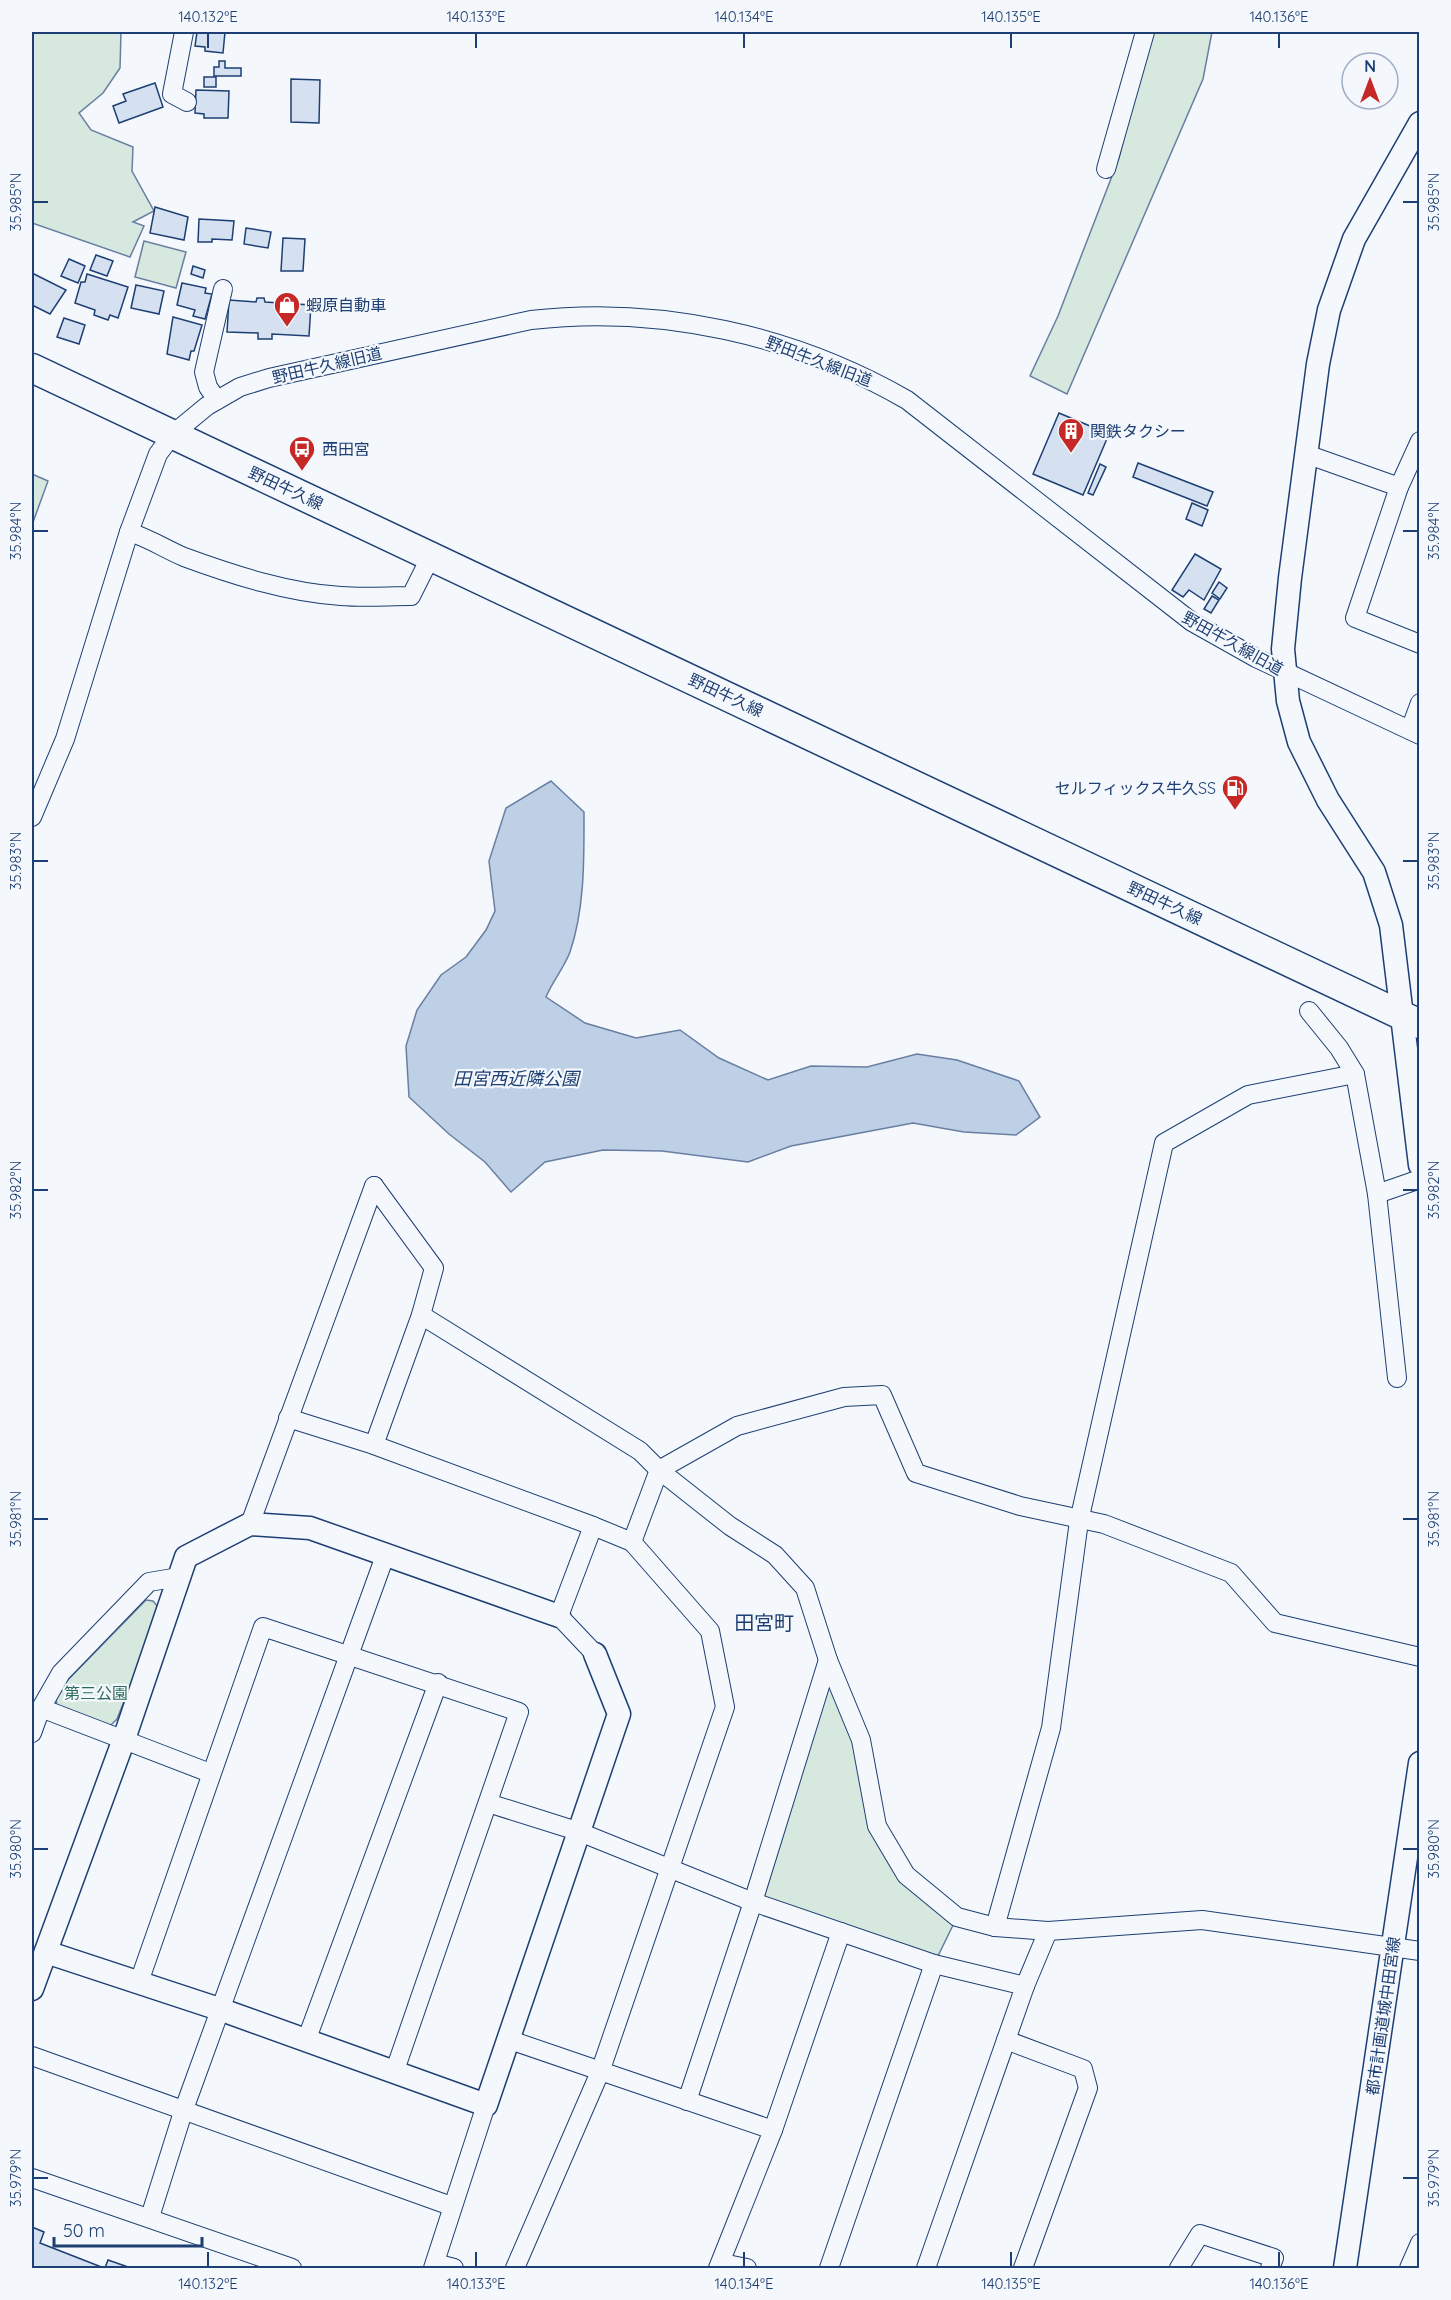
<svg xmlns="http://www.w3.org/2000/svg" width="1451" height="2300" font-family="Quicksand,'Noto Sans JP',sans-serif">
  <rect width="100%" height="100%" fill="#f4f7fb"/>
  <g fill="#d7e8df" stroke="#687fa3" stroke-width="1.5">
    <path d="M32 32H121L120 68 103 93 79 113 91 130 133 147 132 171 154 211 133 222 144 226 130 257 32 223Z"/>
    <path d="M1151 32H1212L1203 79 1067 394 1030 376 1058 316 1119 158Z"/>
    <path d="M144 241 186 252 176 288 135 277Z"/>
    <path d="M32 474 48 481 32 525Z"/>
    <path d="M146 1600 153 1601 158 1607 157 1618 117 1719 107 1729 57 1710 56 1696 60 1688Z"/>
    <path d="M828 1660 861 1740 877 1826 906 1875 957 1917 934 1964 753 1902Z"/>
  </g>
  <path fill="#bed0e5" stroke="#687fa3" stroke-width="1.5" d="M551 781 584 812C584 858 585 908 570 952 564 968 552 982 546 997L585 1023 636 1038 680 1030 719 1058 768 1080 811 1066 867 1067 917 1054 957 1060 1019 1081 1040 1117 1016 1135 964 1132 913 1123 791 1146 748 1162 662 1151 603 1150 545 1162 511 1192 485 1162 449 1134 409 1097 406 1046 417 1010 441 975 466 957 486 930 495 911 489 861 506 808Z"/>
  <g fill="#d5e0f0" stroke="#1d3f73" stroke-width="1.5">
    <path d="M197 32H225L223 53 205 51V47L195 46Z"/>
    <path d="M219 61H225V68H241V76H214V67H219Z"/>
    <rect x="204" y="77" width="12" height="10"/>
    <path d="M291 79 320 80 319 123 291 122Z"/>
    <path d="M155 83 163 107 119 123 113 106 126 101 123 94Z"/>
    <path d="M196 90 229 91 228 118H204V114L195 113Z"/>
    <path d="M155 207 188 217 184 240 150 233Z"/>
    <path d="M199 219 234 221 232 240 212 239V242H198Z"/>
    <path d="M246 228 271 232 268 248 244 244Z"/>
    <path d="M283 238 305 239 303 271H281Z"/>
    <path d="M96 255 113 261 107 276 90 270Z"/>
    <path d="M69 259 85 266 78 283 61 276Z"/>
    <path d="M193 266 205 270 203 278 191 274Z"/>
    <path d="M32 273 66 290 50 314 32 305Z"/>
    <path d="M87 274 128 287 118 318 110 315 108 320 94 315 95 310 75 303 81 282H85Z"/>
    <path d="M182 283 206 288 205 293 212 294 205 319 193 316 195 310 177 305Z"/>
    <path d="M136 285 164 291 159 314 131 308Z"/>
    <path d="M257 298H264L265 302 311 305 309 336 272 334V339H258V333L227 332 229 300 256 302Z"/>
    <path d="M173 317 202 325 194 351H191L189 360 167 354Z"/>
    <path d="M64 318 85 325 79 344 57 337Z"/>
    <path d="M1059 413 1109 434 1083 495 1033 474Z"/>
    <path d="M1138 463 1213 492 1207 506 1133 477Z"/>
    <path d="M1100 464 1106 467 1093 495 1088 493Z"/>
    <path d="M1192 503 1208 510 1202 526 1186 519Z"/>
    <path d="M1195 554 1221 569 1204 600 1189 590 1183 597 1172 590Z"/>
    <path d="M1219 582 1227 588 1220 599 1212 593Z"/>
    <path d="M1212 596 1219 600 1211 613 1204 609Z"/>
    <path d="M32 2227 44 2232 40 2243 104 2268H32Z"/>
    <path d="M108 2260 131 2268H105Z"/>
  </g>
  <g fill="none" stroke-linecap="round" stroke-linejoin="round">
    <g stroke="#1d3f73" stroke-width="20">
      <g id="minor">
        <path d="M184 32 172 94 187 102"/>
        <path d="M1106 169 1145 32"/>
        <path d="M217 400 208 387 204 372 223 289"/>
        <path d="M1420 441 1399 487 1355 618 1420 644"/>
        <path d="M1306 454 1399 487"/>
        <path d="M129 532C149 538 165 549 184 557 233 575 289 593 341 596 364 598 388 596 411 596L431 556"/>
        <path d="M1410 730 1420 703"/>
        <path d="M32 817 65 739 129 532 158 454 173 434 207 406 240 387 269 378 531 320C660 305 794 335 907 400L1192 622 1256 658 1420 735"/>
        <path d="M1309 1011 1339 1048 1355 1074 1377 1194 1397 1378"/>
        <path d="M374 1186 434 1268 421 1315 374 1445"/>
        <path d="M1377 1194 1420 1179"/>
        <path d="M421 1315 640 1451 659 1470 730 1526 775 1555 805 1588 828 1660 861 1740 877 1826 906 1875 957 1917 995 1927 1048 1931 1202 1920 1420 1951"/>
        <path d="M288 1418 374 1445 593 1526"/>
        <path d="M250 1524 374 1186"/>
        <path d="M595 1654 559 1616 593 1526 632 1542 659 1470 737 1426 844 1397 882 1395 916 1473 1020 1506 1104 1524 1231 1573 1275 1623 1420 1657"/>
        <path d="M41 1708 61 1673 149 1582 179 1577"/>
        <path d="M32 1733 41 1708 210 1773"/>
        <path d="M488 1803 577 1831 753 1902 934 1964 1025 1986 926 2268"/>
        <path d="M995 1927 1051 1728 1079 1521 1164 1143 1248 1095 1355 1074"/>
        <path d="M139 1982 263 1627 519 1712 394 2073"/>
        <path d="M1025 1986 1048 1931"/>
        <path d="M510 2040 773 2130 718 2268"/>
        <path d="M1006 2040 1083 2069 1088 2088 1023 2268"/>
        <path d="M306 2041 438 1683"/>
        <path d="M32 2056 451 2206"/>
        <path d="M687 2101 753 1902 828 1660"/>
        <path d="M773 2130 841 1932"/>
        <path d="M32 2178 292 2268"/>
        <path d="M150 2217 183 2112 385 1556"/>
        <path d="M435 2263 454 2268"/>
        <path d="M722 2263 747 2268"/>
        <path d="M433 2268 486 2105"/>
        <path d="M515 2268 600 2072 725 1707 710 1631 632 1542"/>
        <path d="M829 2268 934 1964"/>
        <path d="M1179 2268 1200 2234 1274 2258 1270 2268"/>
        <path d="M1409 2268 1420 2243"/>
      </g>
    </g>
    <g stroke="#1d3f73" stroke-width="25">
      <g id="tertiary">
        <path d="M1420 123 1354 239 1329 310 1318 364 1290 578 1283 649 1288 701 1299 742 1328 800 1374 872 1391 925 1420 1165"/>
        <path d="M46 1952 222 2010 486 2105 619 1714 595 1654"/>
        <path d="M32 1989 124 1739 186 1557 250 1524 310 1528 559 1616"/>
        <path d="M1345 2268 1420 1763"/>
      </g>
    </g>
    <g stroke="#1d3f73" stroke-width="31">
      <path id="primary" d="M32 368 1420 1024"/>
    </g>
    <use href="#minor" stroke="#f4f7fb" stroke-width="18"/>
    <use href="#tertiary" stroke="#f4f7fb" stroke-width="22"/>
    <use href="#primary" stroke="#f4f7fb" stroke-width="28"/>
  </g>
  <path fill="none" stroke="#1d3f73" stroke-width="2" d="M208 33V48M476 33V48M744 33V48M1011 33V48M1279 33V48M33 202H48M1403 202H1418M33 531H48M1403 531H1418M33 861H48M1403 861H1418M33 1190H48M1403 1190H1418M33 1519H48M1403 1519H1418M33 1849H48M1403 1849H1418M33 2178H48M1403 2178H1418M208 2252V2267M476 2252V2267M744 2252V2267M1011 2252V2267M1279 2252V2267"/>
  <defs>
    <g id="shop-pin" transform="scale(1.35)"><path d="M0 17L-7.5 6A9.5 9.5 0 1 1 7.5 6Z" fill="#c62828" stroke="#f4f7fb"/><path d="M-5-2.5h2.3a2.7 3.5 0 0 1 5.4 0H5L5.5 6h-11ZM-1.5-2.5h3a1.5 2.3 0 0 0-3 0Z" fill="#fff"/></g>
    <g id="building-pin" transform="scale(1.35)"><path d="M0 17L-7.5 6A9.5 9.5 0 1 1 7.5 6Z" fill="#c62828" stroke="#f4f7fb"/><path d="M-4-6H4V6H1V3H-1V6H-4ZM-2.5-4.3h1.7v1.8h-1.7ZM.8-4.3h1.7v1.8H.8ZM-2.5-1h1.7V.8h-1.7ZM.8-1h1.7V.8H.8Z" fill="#fff"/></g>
    <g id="bus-pin" transform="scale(1.35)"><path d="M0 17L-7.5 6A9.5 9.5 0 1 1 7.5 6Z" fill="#c62828" stroke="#f4f7fb"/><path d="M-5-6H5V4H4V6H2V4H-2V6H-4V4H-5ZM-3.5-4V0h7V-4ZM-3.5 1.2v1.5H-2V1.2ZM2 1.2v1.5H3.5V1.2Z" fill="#fff"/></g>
    <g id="fuel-pin" transform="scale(1.35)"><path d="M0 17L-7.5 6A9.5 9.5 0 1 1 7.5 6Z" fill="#c62828" stroke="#f4f7fb"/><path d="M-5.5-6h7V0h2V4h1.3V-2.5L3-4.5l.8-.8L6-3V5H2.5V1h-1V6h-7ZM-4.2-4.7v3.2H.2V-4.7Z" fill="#fff"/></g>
  </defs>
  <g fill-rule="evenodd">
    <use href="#shop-pin" x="287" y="305"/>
    <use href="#building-pin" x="1071" y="431"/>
    <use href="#bus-pin" x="302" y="449"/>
    <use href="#fuel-pin" x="1235" y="788"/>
  </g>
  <g text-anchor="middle" stroke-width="4.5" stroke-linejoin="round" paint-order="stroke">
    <g font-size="16" fill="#1d3f73" stroke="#f4f7fb" text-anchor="start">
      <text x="306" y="311">蝦原自動車</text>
      <text x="1090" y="437">関鉄タクシー</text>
      <text x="322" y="455">西田宮</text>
      <text x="1216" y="794" text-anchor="end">セルフィックス牛久SS</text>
    </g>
    <g font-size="16" fill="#1d3f73" stroke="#f4f7fb">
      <text transform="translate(819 361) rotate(21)" y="6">野田牛久線旧道</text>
      <text transform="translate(327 365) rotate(-13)" y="6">野田牛久線旧道</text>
      <text transform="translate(286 488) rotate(25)" y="6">野田牛久線</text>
      <text transform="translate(1233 643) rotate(29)" y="6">野田牛久線旧道</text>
      <text transform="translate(726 695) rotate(25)" y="6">野田牛久線</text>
      <text transform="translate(1165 903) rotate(25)" y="6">野田牛久線</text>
      <text transform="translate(1383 2016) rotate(-82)" y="6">都市計画道城中田宮線</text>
    </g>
    <g font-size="16" fill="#2c6c60" stroke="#f4f7fb">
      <text x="96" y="1699">第三公園</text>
    </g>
    <g font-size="18" font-style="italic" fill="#1d3f73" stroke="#f4f7fb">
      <text x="516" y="1085">田宮西近隣公園</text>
    </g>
    <g font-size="20" fill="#1d3f73" stroke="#f4f7fb">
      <text x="764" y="1630">田宮町</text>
    </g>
  </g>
  <rect width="1451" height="2300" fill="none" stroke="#f4f7fb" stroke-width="66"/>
  <g transform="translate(1370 81)"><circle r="28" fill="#f4f7fb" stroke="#9eadc5" stroke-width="1.5"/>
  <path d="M0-4.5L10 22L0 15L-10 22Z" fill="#c62828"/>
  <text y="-9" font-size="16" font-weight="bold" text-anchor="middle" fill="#1d3f73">N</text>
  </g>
  <path d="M54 2237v9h148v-9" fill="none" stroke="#1d3f73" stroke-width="3"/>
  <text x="63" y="2237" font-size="18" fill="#1d3f73" stroke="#f4f7fb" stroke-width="4.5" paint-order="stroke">50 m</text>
  <rect x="33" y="33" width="1385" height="2234" fill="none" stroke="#1d3f73" stroke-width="2"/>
  <g font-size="15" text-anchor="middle" fill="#1d3f73">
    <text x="208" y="22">140.132°E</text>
    <text x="476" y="22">140.133°E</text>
    <text x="744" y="22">140.134°E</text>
    <text x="1011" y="22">140.135°E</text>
    <text x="1279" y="22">140.136°E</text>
    <text transform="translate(16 202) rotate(-90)" y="5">35.985°N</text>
    <text transform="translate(1434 202) rotate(-90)" y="5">35.985°N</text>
    <text transform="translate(16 531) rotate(-90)" y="5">35.984°N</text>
    <text transform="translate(1434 531) rotate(-90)" y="5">35.984°N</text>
    <text transform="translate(16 861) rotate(-90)" y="5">35.983°N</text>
    <text transform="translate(1434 861) rotate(-90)" y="5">35.983°N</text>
    <text transform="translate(16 1190) rotate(-90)" y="5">35.982°N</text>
    <text transform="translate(1434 1190) rotate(-90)" y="5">35.982°N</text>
    <text transform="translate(16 1519) rotate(-90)" y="5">35.981°N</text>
    <text transform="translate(1434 1519) rotate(-90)" y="5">35.981°N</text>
    <text transform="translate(16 1849) rotate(-90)" y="5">35.980°N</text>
    <text transform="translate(1434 1849) rotate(-90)" y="5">35.980°N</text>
    <text transform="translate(16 2178) rotate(-90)" y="5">35.979°N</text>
    <text transform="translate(1434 2178) rotate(-90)" y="5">35.979°N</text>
    <text x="208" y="2289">140.132°E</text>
    <text x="476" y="2289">140.133°E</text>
    <text x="744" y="2289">140.134°E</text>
    <text x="1011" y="2289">140.135°E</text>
    <text x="1279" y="2289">140.136°E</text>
  </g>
</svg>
